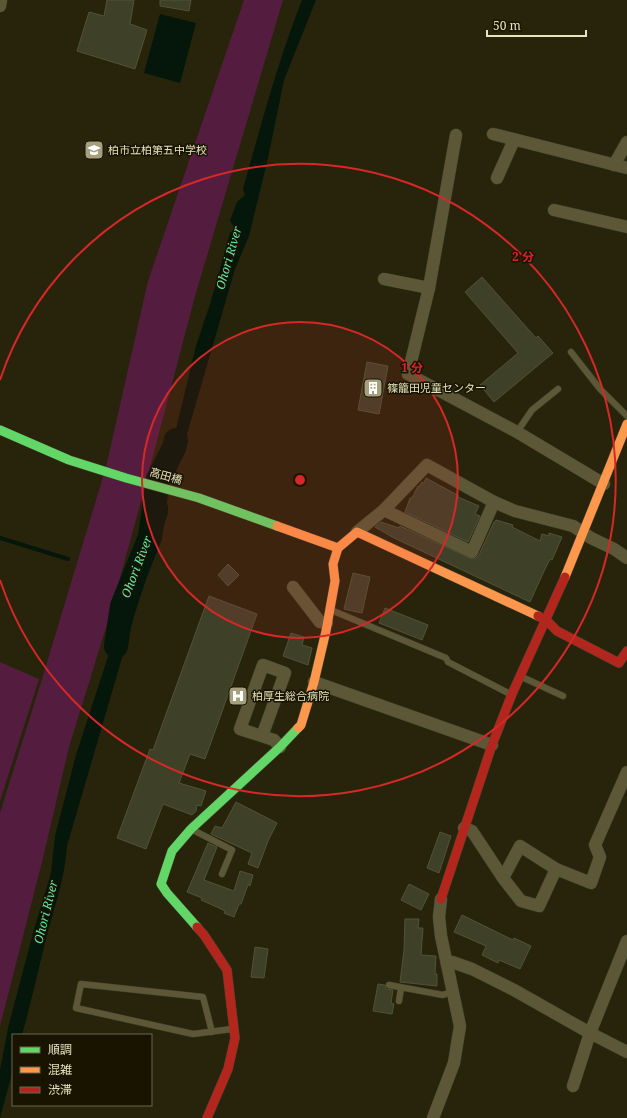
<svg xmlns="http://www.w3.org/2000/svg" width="627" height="1118" font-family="'Noto Serif','Noto Sans JP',serif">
  <rect width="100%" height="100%" fill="#27240b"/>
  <g fill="#541d40">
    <path d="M244 0H283L195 296 142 498 108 621 69 747 43 858 0 1026V813L42 679 106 467 148 281Z"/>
    <path d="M0 662 39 679 0 801Z"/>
  </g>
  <g fill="#04170a">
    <path d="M302 0H316L284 80 268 158 249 236 235 269 173 482 158 481 170 454 196 346 211 301 230 233 235 228 230 221 237 202 245 195 243 189C261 125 278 61 302 0Z"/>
    <path d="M160 14 196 23 180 83 144 73Z"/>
    <path d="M156 501 168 505V513L136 610 67 846C65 878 54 908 46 939 38 971 31 1003 22 1035H13V1070L0 1118V1070L8 1028 33 933 51 873 55 836 76 755 142 552Z"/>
  </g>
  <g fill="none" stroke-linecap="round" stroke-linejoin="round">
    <path stroke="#04170a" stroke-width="4" d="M0 538 68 559"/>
    <path stroke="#04170a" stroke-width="24" d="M116 646 122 606 150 537 158 479 174 448 176 440"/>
  </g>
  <g fill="#3f4028" stroke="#505339">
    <path d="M107 0H134L130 24 147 30 135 69 77 51 89 12 104 16Z"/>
    <path d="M160 0H191L189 11 160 6Z"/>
    <path d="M482 277 536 338 538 336 553 353 494 402 480 385 518 353 465 292Z"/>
    <path d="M367 362 388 366 379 414 358 410Z"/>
    <path d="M426 478 459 496 458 497 479 506 475 514 480 516 468 542 405 512 410 498H412L418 486 419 487 422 482 424 483Z"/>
    <path d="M496 520 513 525 512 527 540 541 542 534 549 536V533L562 537 552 560 550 559 544 571 530 602 394 538 375 527 381 522 399 528 400 526 472 559 476 558 479 555 494 522H495Z"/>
    <path d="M228 564 239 575 228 586 218 575Z"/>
    <path d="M353 573 370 577 362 613 344 609Z"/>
    <path d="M209 596 257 614 205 759 190 754 179 783 206 791 201 806 197 805 196 811 192 815 163 804 146 849 117 838 150 749 153 750Z"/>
    <path d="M385 608 428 625 422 640 379 623Z"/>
    <path d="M291 633 304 637 302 645 312 648 308 665 283 656Z"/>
    <path d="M236 802 277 823 268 841 258 868 248 864 252 853 211 834 215 826 222 828Z"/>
    <path d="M440 832 451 836 439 873 427 868Z"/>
    <path d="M208 843 217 847 204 880 234 891 240 871 253 875 250 886 248 885 241 904H239L234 917 224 913 225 911 219 908 201 900 202 898 187 892Z"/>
    <path d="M409 884 429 894 421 910 401 900Z"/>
    <path d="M462 915 513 940 514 938 531 946 520 969 499 960 498 963 482 955 486 946 454 932Z"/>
    <path d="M405 919H419L418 928H423L421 955 436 956 435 974H437V986L400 982 404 950Z"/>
    <path d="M255 947 268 949 264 978 251 977Z"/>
    <path d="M378 984 385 985 386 989 393 990 391 1003 394 1004 392 1014 373 1011Z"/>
  </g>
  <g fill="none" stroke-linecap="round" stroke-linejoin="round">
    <g stroke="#43412d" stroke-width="7">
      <g id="lane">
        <path d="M571 352 600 389 627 416"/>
        <path d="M517 432 532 410 558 389"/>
        <path d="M331 610 446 658 448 662 510 694"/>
        <path d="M522 677 563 696"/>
        <path d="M193 830 232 850 222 874"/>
        <path d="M389 985 443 995 453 991"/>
        <path d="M399 1001 401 988"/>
        <path d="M212 1032 203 997 81 984 76 1008 193 1034 232 1029"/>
      </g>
    </g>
    <g stroke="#43412d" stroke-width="13">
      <g id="street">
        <path d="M0 6 1 0"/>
        <path d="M493 134 627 168"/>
        <path d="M456 135 429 288 408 374 517 432 604 484"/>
        <path d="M614 165 627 142"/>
        <path d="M497 178 514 140"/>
        <path d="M554 210 627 227"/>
        <path d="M384 279 429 288"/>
        <path d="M384 510 472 552 494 502"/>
        <path d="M357 532 384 510 427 465 494 502 515 511 573 526 591 538 614 549 627 558"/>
        <path d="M293 587 320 622 327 623"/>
        <path d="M314 682 492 745"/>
        <path d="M262 736 285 673 263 665 240 729 274 740 280 747"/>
        <path d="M464 828 472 831 503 878 521 901 539 906 556 869"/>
        <path d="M503 878 520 846 556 869 591 883 600 857 595 845 627 772"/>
        <path d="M447 964 452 962 472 969 514 990 590 1033 627 1052"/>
        <path d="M573 1086 590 1033 627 941"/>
        <path d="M433 1118 454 1063 460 1026 441 936 439 917 441 899"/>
      </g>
    </g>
    <g stroke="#43412d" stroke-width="10">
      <g id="fast">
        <path d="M0 430 69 460 126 478 199 498 277 526"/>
        <path d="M197 927 167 893 161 884 172 851 191 829 280 747 298 728"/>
      </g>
    </g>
    <g stroke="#43412d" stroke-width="10">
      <g id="slow">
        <path d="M277 526 338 548 357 532 538 616"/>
        <path d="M565 577 627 424"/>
        <path d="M298 728 301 725 314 682 326 631 335 581 333 564 338 548"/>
      </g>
    </g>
    <g stroke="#43412d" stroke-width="10">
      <g id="jam">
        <path d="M538 616 546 620 557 631 619 663 627 651"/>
        <path d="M441 899 492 745 512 694 565 577"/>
        <path d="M197 927 204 935 227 970 235 1038 228 1069 207 1118"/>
      </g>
    </g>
    <use href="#lane" stroke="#5c5837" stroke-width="6"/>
    <use href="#street" stroke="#5c5837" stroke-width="12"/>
    <use href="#fast" stroke="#63d668" stroke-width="9"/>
    <use href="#slow" stroke="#ff974d" stroke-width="9"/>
    <use href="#jam" stroke="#b3261e" stroke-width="9"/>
  </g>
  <circle cx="300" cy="480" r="158" fill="#d62828" fill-opacity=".12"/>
  <g fill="none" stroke="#d62828" stroke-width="2">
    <circle cx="300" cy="480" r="158"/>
    <path d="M0 380A316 316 0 1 1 0 580"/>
  </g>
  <defs>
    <g id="school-square" transform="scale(1)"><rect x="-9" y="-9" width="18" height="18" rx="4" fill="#a4a07e" stroke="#181400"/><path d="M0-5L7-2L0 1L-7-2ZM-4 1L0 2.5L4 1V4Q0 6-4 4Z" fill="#fff"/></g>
    <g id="building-square" transform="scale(1)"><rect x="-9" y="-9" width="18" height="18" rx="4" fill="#a4a07e" stroke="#181400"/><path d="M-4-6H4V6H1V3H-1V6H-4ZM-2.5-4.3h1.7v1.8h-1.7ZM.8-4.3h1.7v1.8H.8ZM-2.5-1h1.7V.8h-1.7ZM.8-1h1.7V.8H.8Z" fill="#fff"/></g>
    <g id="hospital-square" transform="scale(1)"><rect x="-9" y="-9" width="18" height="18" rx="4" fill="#a4a07e" stroke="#181400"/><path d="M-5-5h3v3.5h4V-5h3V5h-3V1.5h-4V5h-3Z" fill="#fff"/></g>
  </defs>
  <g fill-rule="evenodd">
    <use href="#school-square" x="94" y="150"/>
    <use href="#building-square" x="373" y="388"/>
    <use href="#hospital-square" x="238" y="696"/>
  </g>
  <g text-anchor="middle" stroke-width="3" stroke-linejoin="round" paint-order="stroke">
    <g font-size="11" fill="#e7e3bc" stroke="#181400" text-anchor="start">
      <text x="108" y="154">柏市立柏第五中学校</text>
      <text x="387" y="392">篠籠田児童センター</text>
      <text x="252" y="700">柏厚生総合病院</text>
    </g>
    <g font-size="11" fill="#e7e3bc" stroke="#181400">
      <text transform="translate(166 476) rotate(16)" y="4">高田橋</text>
    </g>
    <g font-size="12" font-style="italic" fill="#67e6ae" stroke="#181400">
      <text transform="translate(229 258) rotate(-74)" y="4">Ohori River</text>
      <text transform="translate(137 567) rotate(-69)" y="4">Ohori River</text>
      <text transform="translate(46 912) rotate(-76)" y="4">Ohori River</text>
    </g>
  </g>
  <circle cx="300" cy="480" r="6" fill="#d62828" stroke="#181400" stroke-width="2"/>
  <g font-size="12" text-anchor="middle" font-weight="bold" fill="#d62828" stroke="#181400" stroke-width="3" stroke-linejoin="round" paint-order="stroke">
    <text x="523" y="261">2 分</text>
    <text x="412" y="372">1 分</text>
  </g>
  <rect x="12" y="1034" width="140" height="72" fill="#181400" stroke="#6b674b"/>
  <rect x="20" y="1047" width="20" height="6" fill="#63d668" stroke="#6b674b"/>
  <text x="48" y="1054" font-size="12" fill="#e7e3bc">順調</text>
  <rect x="20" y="1067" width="20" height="6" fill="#ff974d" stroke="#6b674b"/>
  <text x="48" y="1074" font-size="12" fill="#e7e3bc">混雑</text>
  <rect x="20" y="1087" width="20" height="6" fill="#b3261e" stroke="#6b674b"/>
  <text x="48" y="1094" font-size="12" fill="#e7e3bc">渋滞</text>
  <path d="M487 30v6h99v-6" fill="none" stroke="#e7e3bc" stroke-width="2"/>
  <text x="493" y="30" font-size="12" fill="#e7e3bc" stroke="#181400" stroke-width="3" paint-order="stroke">50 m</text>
</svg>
